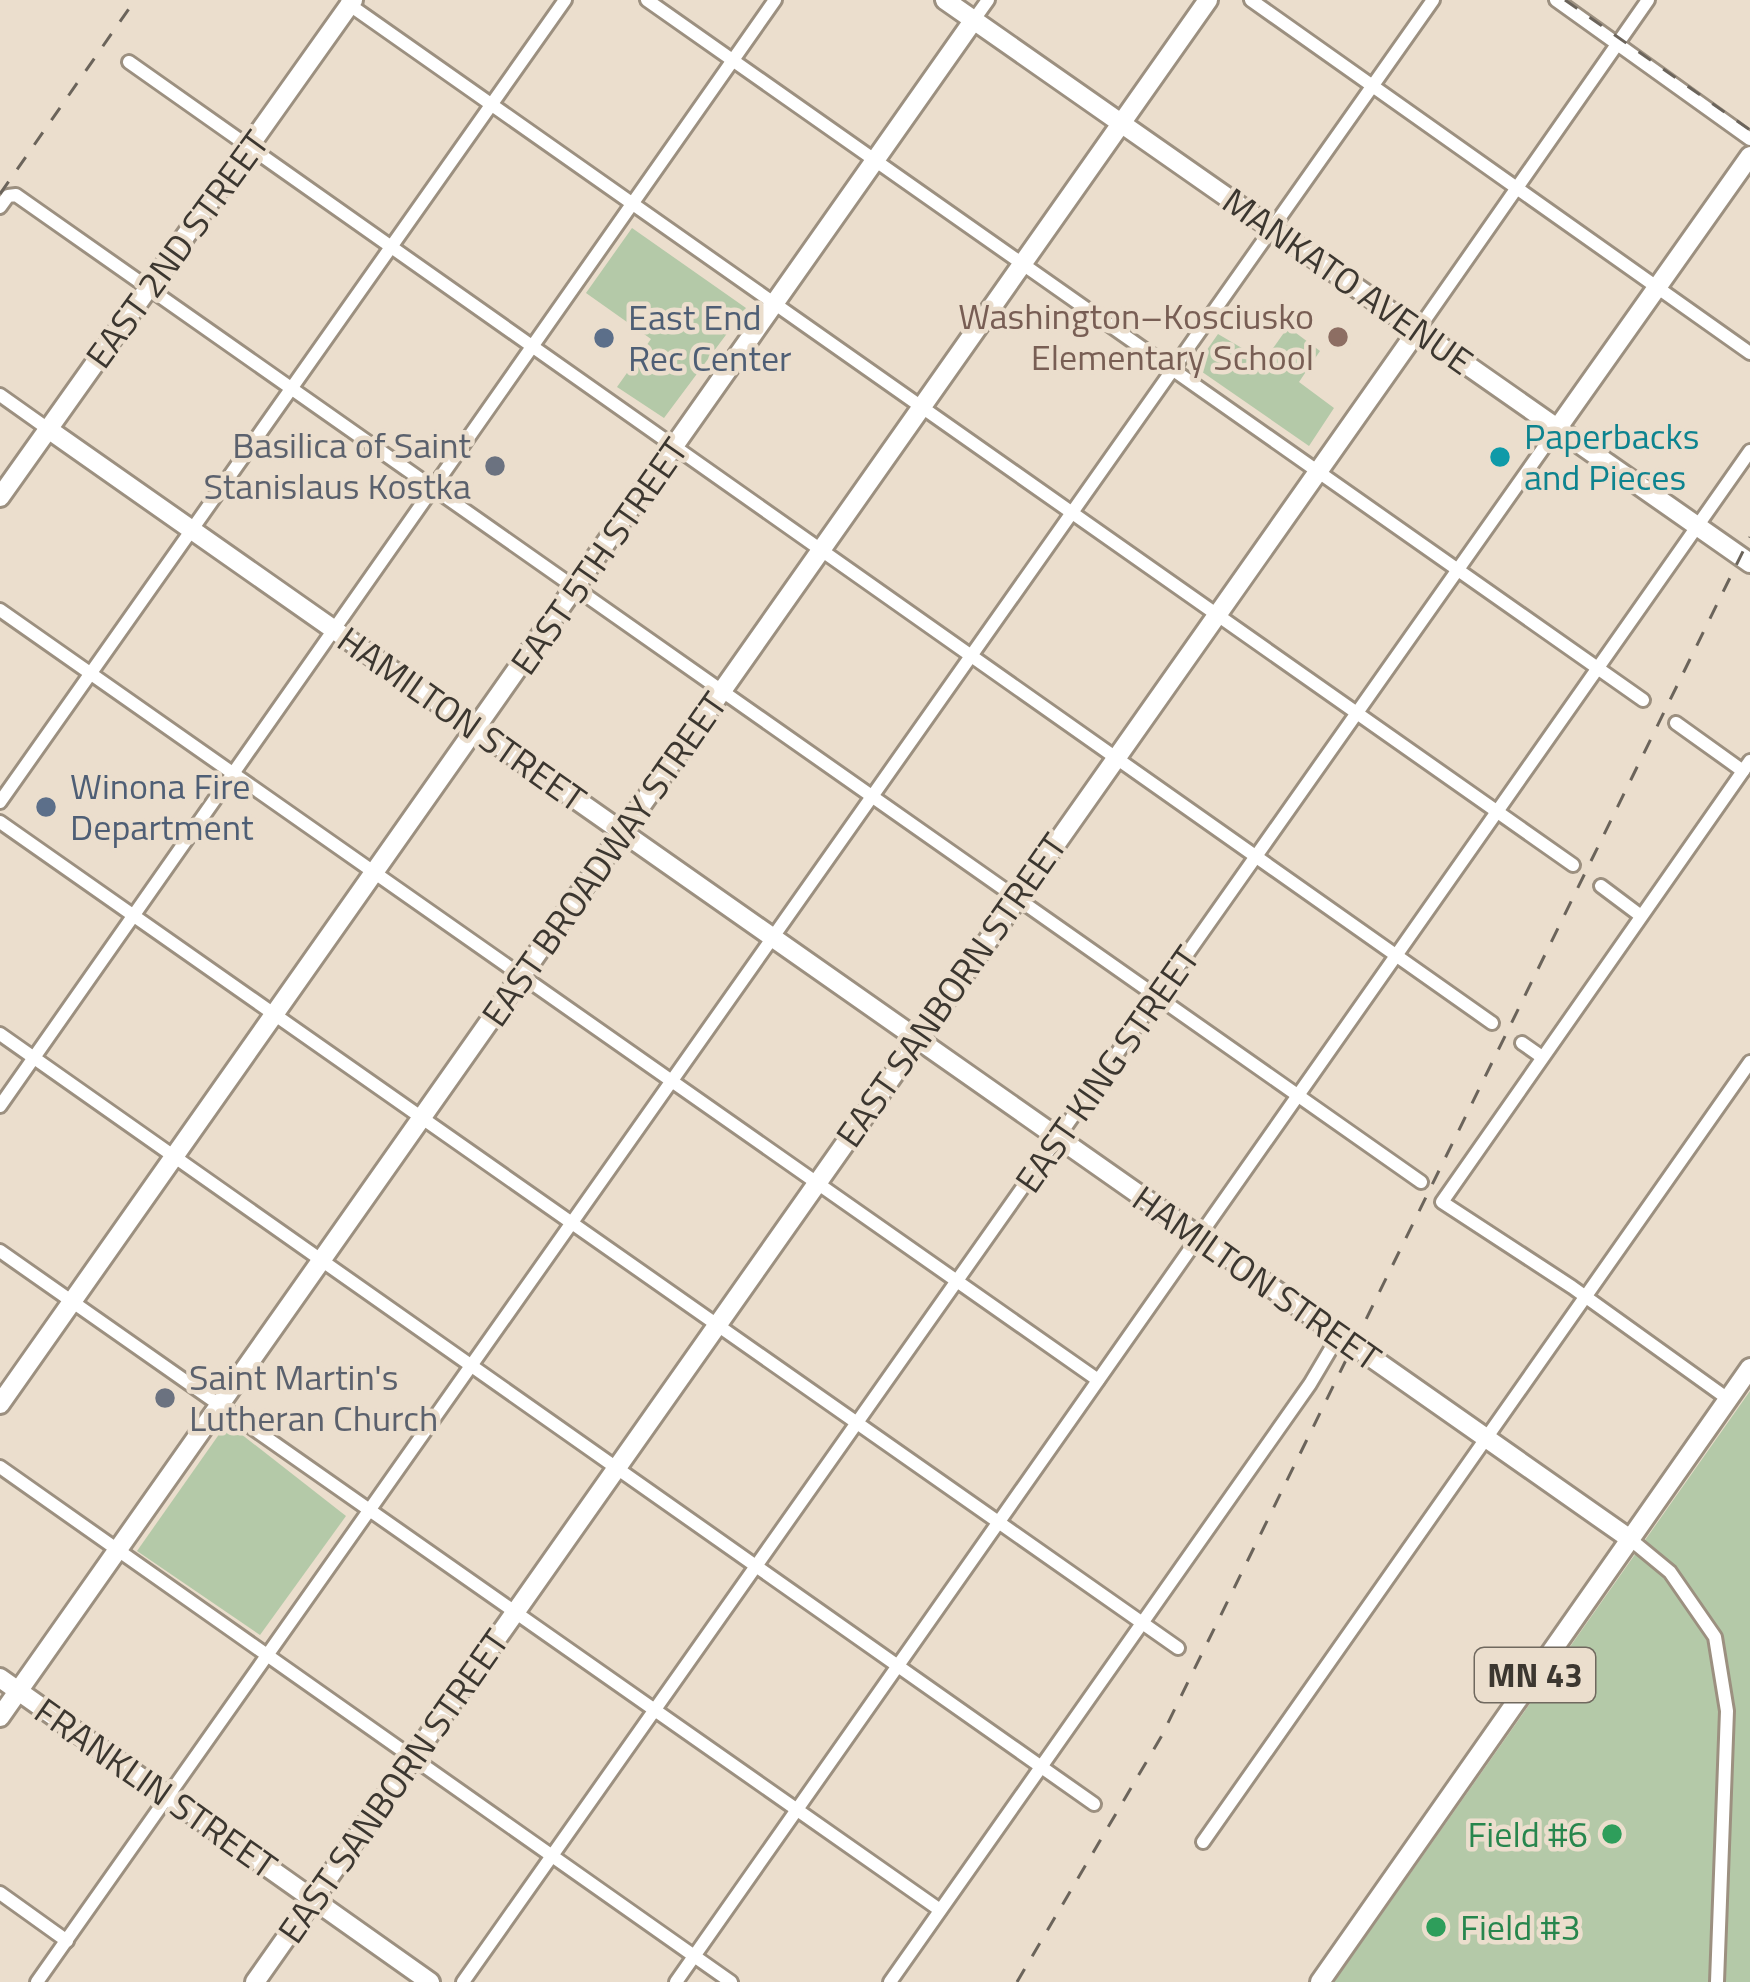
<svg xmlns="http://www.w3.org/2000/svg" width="1750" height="1982" font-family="'Titillium Web',sans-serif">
  <rect width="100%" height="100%" fill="#ebdecd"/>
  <g fill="#b4c9a8">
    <path d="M632 228 746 308 664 418 617 387 651 339 586 293Z"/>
    <path d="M1288 327 1320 351 1299 382 1334 408 1309 446 1195 367 1218 334 1264 361Z"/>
    <path d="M1750 1391V1982H1334Z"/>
    <path d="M227 1423 346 1516 260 1635 137 1551Z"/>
  </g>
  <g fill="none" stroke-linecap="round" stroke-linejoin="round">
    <g stroke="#9c9080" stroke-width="18">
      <g id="street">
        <path d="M647 0 1643 700"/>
        <path d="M1251 0 1750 353"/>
        <path d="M1556 0 1750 139"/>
        <path d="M347 3 1573 865"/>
        <path d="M973 21 988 0"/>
        <path d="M129 62 1492 1023"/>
        <path d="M0 207 8 196 16 195 1421 1182"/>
        <path d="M1417 331 1648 0"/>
        <path d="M0 395 48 429"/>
        <path d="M0 610 1098 1380"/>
        <path d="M1676 723 1743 771"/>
        <path d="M0 802 565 0"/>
        <path d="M0 822 1178 1648"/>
        <path d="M1601 886 1641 916"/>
        <path d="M0 1034 1094 1804"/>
        <path d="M1522 1043 1542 1057"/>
        <path d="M0 1106 775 0"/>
        <path d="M0 1251 940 1910"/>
        <path d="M1728 1399 1572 1287 1442 1202 1750 761"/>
        <path d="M0 1467 731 1982"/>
        <path d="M1630 1539 1670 1572 1715 1637 1727 1711 1717 1982"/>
        <path d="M1203 1842 1750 1062"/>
        <path d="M0 1893 67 1941"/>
        <path d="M37 1982 1433 0"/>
        <path d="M463 1982 1559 426"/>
        <path d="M676 1982 1750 451"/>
        <path d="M890 1982 1310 1384 1339 1335"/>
      </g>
    </g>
    <g stroke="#9c9080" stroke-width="24">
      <g id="secondary">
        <path d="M945 0 1750 563"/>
        <path d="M1559 426 1750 156"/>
        <path d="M48 429 1630 1539"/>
        <path d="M0 497 353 0"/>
        <path d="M0 1404 973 21"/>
        <path d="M0 1678 430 1982"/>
        <path d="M0 1717 1208 0"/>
        <path d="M255 1982 1417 331"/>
      </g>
    </g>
    <g stroke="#9c9080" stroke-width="24">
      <path id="primary" d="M1320 1982 1750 1368"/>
    </g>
    <use href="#street" stroke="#fff" stroke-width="12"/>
    <use href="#secondary" stroke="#fff" stroke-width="18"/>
    <use href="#primary" stroke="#fff" stroke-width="18"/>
    <g stroke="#6b645b" stroke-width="3" stroke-dasharray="15 15" stroke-linecap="butt">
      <path d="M1565 0 1750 130"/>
      <path d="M0 194 135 0"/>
      <path d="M1017 1982 1161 1737 1750 537"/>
    </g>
  </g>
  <circle fill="#8d6e63" stroke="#ebdecd" stroke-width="4.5" cx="1338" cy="337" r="12"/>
  <g fill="#5c6f8a" stroke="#ebdecd" stroke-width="4.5">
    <circle cx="604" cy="338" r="12"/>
    <circle cx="46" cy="807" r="12"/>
  </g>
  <circle fill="#0f9aa8" stroke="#ebdecd" stroke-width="4.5" cx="1500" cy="457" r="12"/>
  <g fill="#6b7280" stroke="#ebdecd" stroke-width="4.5">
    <circle cx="495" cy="466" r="12"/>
    <circle cx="165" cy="1398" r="12"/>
  </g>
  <g fill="#2e9e5b" stroke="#ebdecd" stroke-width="4.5">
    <circle cx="1612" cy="1834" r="12"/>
    <circle cx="1436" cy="1927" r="12"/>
  </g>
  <g text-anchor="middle" stroke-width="9" stroke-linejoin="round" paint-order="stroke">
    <rect fill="#ebdecd" stroke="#70695f" stroke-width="3" x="1475" y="1648" width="120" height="54" rx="9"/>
    <g font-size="33" font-weight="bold" fill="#3c3730">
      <text x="1535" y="1687">MN 43</text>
    </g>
    <g font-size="36" fill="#3c3730" stroke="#ebdecd">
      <text transform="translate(177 249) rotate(-54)" y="13">EAST 2ND STREET</text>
      <text transform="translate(1348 281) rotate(35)" y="13">MANKATO AVENUE</text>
      <text transform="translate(599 556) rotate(-55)" y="13">EAST 5TH STREET</text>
      <text transform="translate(462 719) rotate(35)" y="13">HAMILTON STREET</text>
      <text transform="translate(604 859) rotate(-55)" y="13">EAST BROADWAY STREET</text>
      <text transform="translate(951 990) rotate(-55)" y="13">EAST SANBORN STREET</text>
      <text transform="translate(1107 1069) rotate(-55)" y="13">EAST KING STREET</text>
      <text transform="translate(1257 1278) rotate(35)" y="13">HAMILTON STREET</text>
      <text transform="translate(393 1786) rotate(-55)" y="13">EAST SANBORN STREET</text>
      <text transform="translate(156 1788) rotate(35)" y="13">FRANKLIN STREET</text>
    </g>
    <g font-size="36" fill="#785e54" stroke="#ebdecd" text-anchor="end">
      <text x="1314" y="329">Washington–Kosciusko<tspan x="1314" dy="41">Elementary School</tspan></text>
    </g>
    <g font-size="36" fill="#4e5e75" stroke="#ebdecd" text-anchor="start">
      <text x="628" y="330">East End<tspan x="628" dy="41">Rec Center</tspan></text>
      <text x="70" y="799">Winona Fire<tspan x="70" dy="41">Department</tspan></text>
    </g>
    <g font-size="36" fill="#0d838f" stroke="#ebdecd" text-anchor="start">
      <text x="1524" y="449">Paperbacks<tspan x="1524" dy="41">and Pieces</tspan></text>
    </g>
    <g font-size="36" fill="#5b616d" stroke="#ebdecd" text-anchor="end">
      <text x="471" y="458">Basilica of Saint<tspan x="471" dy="41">Stanislaus Kostka</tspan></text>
      <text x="189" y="1390" text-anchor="start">Saint Martin's<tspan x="189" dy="41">Lutheran Church</tspan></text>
    </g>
    <g font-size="36" fill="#27864d" stroke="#ebdecd" text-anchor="end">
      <text x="1588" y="1847">Field #6</text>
      <text x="1460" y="1940" text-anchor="start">Field #3</text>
    </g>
  </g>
</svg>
